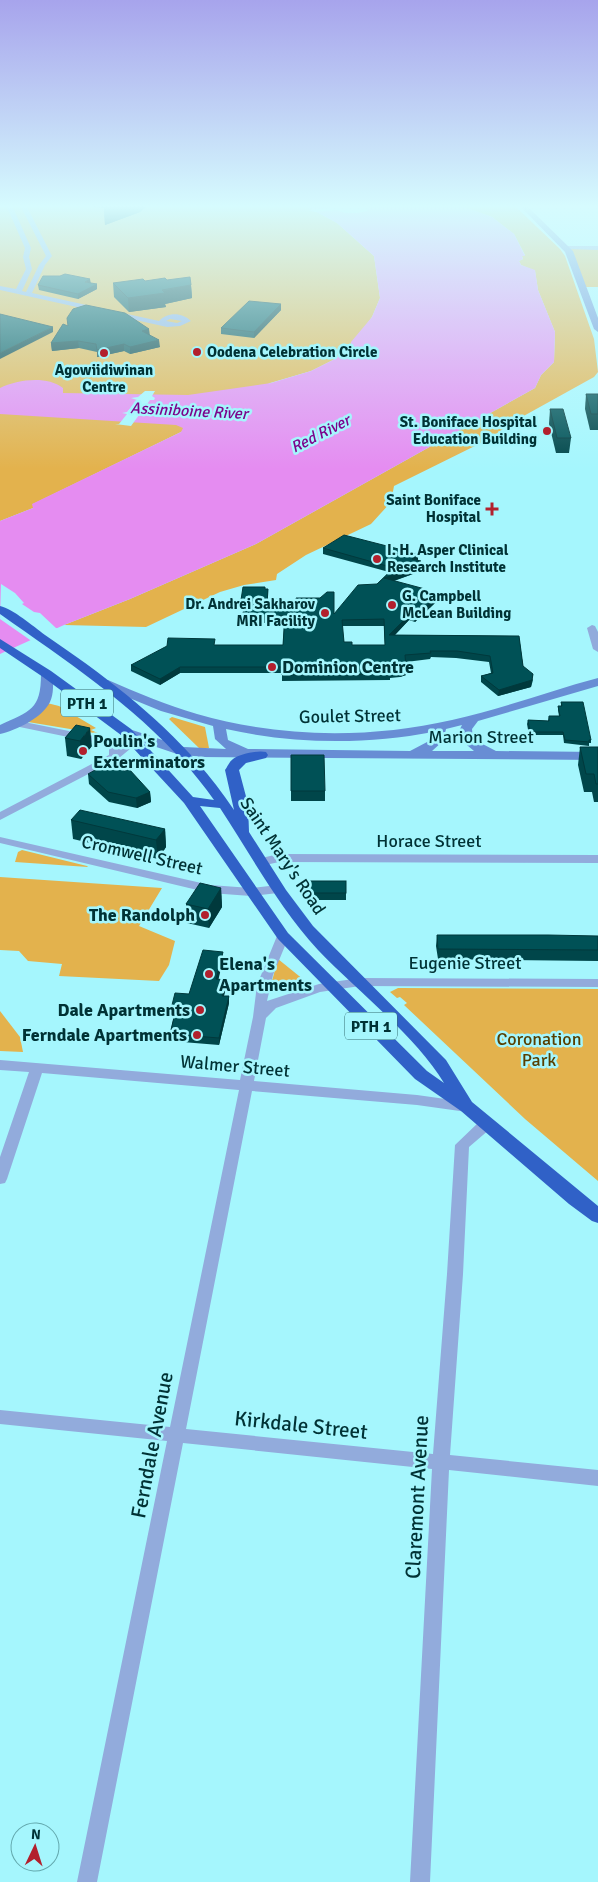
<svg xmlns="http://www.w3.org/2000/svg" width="598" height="1882" font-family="Signika,sans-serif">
  <rect width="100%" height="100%" fill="#a5f6fd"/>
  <g fill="#e3b24d">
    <path d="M0 205H304L337 223 374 256 380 298 372 317 351 346 335 359 311 371 270 383 181 432 33 504V508L0 521Z"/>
    <path d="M459 205H514L560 249 565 256 594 339 598 372 594 377 511 423 491 438 394 486 391 502 371 524 306 555 277 574 276 580 244 585 220 592 146 627 64 625 130 599 256 544 535 388 541 375 554 362 555 332 538 290 535 271 521 265 519 261 523 259 522 256 525 255 514 234 492 217Z"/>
    <path d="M568 248H598V287H583Z"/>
    <path d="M47 703 59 706 96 728 91 730 100 734 28 722Z"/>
    <path d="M172 717 205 727 209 748H199L169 719Z"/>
    <path d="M22 850 87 866 88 867 15 862 18 852Z"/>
    <path d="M0 877 162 888 139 926 175 941 169 965 159 981 59 976 62 964 28 961 19 951 0 950Z"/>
    <path d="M278 959 304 980 269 992Z"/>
    <path d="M398 988 598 989V1181L525 1119 404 1005 407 1003 400 997 397 998 390 992Z"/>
    <path d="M0 1011 20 1037 23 1052 0 1051Z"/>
  </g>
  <path fill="#e58cf1" d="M304 205H459L492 217 514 234 525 256H522L523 259 519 261 521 265 535 270 538 290 555 332 554 362 541 375 535 388 256 544 130 599 64 625 0 654V521L33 508 32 504 181 432 183 428 176 425 0 414V388C17 380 46 375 63 388V393L188 395 271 383 311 371 335 359 351 346V342L372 317 380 298 374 256 337 223Z"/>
  <g fill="#a5f6fd">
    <path d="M388 205 368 207 367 211 357 213H345L337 210 315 212 308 210 349 206Z"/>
    <path d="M145 391H155L152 396 155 398 154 400H150L131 426 115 424H119L127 414 122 413 127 412 137 400 131 398 138 397Z"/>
    <path d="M1 584 15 593 24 603 22 604 34 612 40 613 56 628 62 629 33 642 0 619Z"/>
  </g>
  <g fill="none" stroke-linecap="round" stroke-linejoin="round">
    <g fill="#92abdc" fill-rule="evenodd">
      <path d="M6 205H12L31 248 29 257 32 269 22 291 26 292 39 265 46 256 20 205H26L52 256 45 265 32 293 159 321C167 312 182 312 191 321L180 326 167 327 0 290V286L16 289 26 269 23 257 25 248ZM170 319 182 321 177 323 166 321Z"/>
      <path d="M568 246H598V250L566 249 565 248Z"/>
      <path d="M592 625 595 626 598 632V652L593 649 587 628Z"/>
      <path d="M14 720 109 739 119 747 128 737 132 736 137 739 130 749 119 758 0 820V812L109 755V748L102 744 10 725 9 723 10 721Z"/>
      <path d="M0 837 210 885 251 888 278 885 284 889 278 893 251 896 210 893 0 843Z"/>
      <path d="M279 854 598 855V863L279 862 261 866 255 862 257 859Z"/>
      <path d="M283 932 289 936 273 975 267 1001 319 984 360 978 598 979V987L360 986 320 992 276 1008 266 1018 254 1081 417 1095 467 1102 472 1103 474 1107 472 1111 467 1112 417 1105 252 1091 186 1429 433 1454 447 1274 455 1145 480 1121 485 1120 490 1121 492 1125 490 1129 469 1147 463 1274 450 1455 598 1470V1486L449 1470 430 1882H410L432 1469 183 1443 97 1882H77L167 1441 0 1424V1410L170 1427 239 1090 42 1073 7 1179 5 1183 0 1184V1157L29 1072 0 1070V1060L240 1080 253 1017 257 985 277 936Z"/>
    </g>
    <g fill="#688dd4" fill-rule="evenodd">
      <path d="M519 205H526L573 251 598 318V332L594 329 565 252Z"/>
      <path d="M47 670 53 674C53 683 54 694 50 702 42 718 17 730 0 734V725C30 711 41 710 41 674Z"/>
      <path d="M598 678V686L478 721 472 729 473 739 496 751 598 752V760L202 757 177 754 121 735 120 732 126 728 184 747 226 749 215 739 213 726 161 711 100 686 98 683 100 680H108C137 693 167 705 197 714 280 738 368 739 452 720 502 709 549 691 598 678ZM462 725 460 729 461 740 474 751H432L443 741 446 729ZM226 729C293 744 366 745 433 732L429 741 410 751 248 749 228 740Z"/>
    </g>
    <path fill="#3061c7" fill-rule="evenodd" d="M0 606C13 609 33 626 45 635 117 684 185 736 234 810L225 770C228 766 229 762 233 759 239 754 258 750 266 752L268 755 266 758 246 763 239 770 248 804 249 832 286 890 313 926 446 1060 472 1102 598 1206V1223L592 1221 569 1204 461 1111 415 1079 278 939 184 803 121 735 43 677 0 648V639L51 671 131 729 193 797 214 800C158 721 78 669 0 614ZM200 806 220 808C252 857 279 907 318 950 357 991 415 1035 444 1083L427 1071 288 933Z"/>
  </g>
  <g fill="#00464a" fill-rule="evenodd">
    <path d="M69 205H148L140 212 105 225 104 208Z"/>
    <path d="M145 281 191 285 192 298 165 304 166 307 129 312 114 297 113 283Z"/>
    <path d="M91 283 97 289 78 299 39 290 38 285Z"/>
    <path d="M281 304V310L254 338 221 334V328Z"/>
    <path d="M67 326 149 329V334L160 347 130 354 124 351 97 357V352L79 348 52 351 51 343Z"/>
    <path d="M586 394 598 395V430H590L585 409Z"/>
    <path d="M550 409 571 438 569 453H556L549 424Z"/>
    <path d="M323 548 418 554V560L421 567 413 574 394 581 425 592 436 597 435 603 415 622 409 620 395 635 519 636 523 666 533 680 531 687 498 696 481 682V676L491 673 489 662 456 658 431 657 430 659 406 662V675L400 677 390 678V680L282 681V673H180L160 685 131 671V665L215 645H283L284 623H264V626H246V623H241V617L243 615 244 606H241V600L265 589H268L267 603 296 606 334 614 377 584 389 572 323 554ZM342 626H384L385 645H352L344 642Z"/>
    <path d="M561 702 591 740V743H589V746L564 743 563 735H529L527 724 528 720 548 721 549 716H559L558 710V706H561Z"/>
    <path d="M76 725 92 746 81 759 67 756 65 738Z"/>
    <path d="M580 747H598V802H594L592 792H584L578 765Z"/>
    <path d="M291 755 325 791V801H291Z"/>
    <path d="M124 771 150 792 151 802 137 808 109 802 89 784 88 774Z"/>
    <path d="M71 820 165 829 166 847 158 859 73 839Z"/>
    <rect x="309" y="881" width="37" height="19"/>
    <path d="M221 888 222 907 209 928 187 923 186 904Z"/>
    <path d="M437 935 598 936V961L438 959 436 946Z"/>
    <path d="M223 959 218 979 226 987 224 996H229V1003L219 1045 170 1041V1034L174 1016H171V1009L189 994Z"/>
  </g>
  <g fill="#00393c">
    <path d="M106 205H148L140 212 105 225 104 209 107 208Z"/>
    <path d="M90 279 91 284 85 282Z"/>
    <path d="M97 284V289L78 299V294Z"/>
    <path d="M191 285 192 298 165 304 166 307 129 312 128 298Z"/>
    <path d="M281 304V310L254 338V332Z"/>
    <path d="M53 327V332L0 359V353Z"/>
    <path d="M149 329 150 336 142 331Z"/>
    <path d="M159 340 160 347 130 354V347Z"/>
    <path d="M78 341 79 348 52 351 51 343Z"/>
    <path d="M124 344V351L97 357V350Z"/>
    <path d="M418 554V560L412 559Z"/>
    <path d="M421 561V567L413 574 384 584V578Z"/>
    <path d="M436 597 435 603 415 622 416 616Z"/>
    <path d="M410 614 409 620 389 641V635Z"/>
    <path d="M180 667V673L160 685V679Z"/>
    <path d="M406 668V675L400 677 401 671Z"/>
    <path d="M533 674 531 687 498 696 499 690Z"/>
    <path d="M90 728 92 746 81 759 80 741Z"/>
    <path d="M150 792 151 802 137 808 136 798Z"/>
    <path d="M165 829 166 847 158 859 156 840Z"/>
    <path d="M221 888 222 907 209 928 208 909Z"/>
    <path d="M223 952V959L217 986 216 979Z"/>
    <path d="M226 980V987L222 1003V996Z"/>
    <path d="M229 996V1003L219 1045V1038Z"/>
  </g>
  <g fill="#005156" stroke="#00393c" fill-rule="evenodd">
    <path d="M108 205H113L104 209Z"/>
    <path d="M65 274 90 279 85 282 97 284 78 294 38 285 43 276H60Z"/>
    <path d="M190 277 191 285 162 290 165 293 128 298 113 283 143 279 145 281 165 278 167 280Z"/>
    <path d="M249 301 281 304 254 332 221 328Z"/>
    <path d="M86 305 125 313 149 329 142 331 159 340 130 347 124 344 97 350 96 344 78 341 51 343 63 324 68 326 67 318 73 309Z"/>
    <path d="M0 314 53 327 0 353Z"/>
    <path d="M586 394H598V414H591Z"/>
    <path d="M550 409H563L571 438H557Z"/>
    <path d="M344 535 418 554 412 559 421 561 413 568 384 578 425 589 423 591 436 597 416 616 410 614 389 635 519 636 523 666 533 674 532 680 499 690 481 676 493 673 490 656 457 651H430L431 653 405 655 406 668 401 671H390L391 674 282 675V667H180L160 679 131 665 167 646 168 638 215 639 214 645H283L285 616H264V620L246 619V617H241L245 613 243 614 245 600H241L243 587H265V589H268L267 604 279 598 296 606V598H320L327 592H334V614L358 585 377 584 394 568 323 548ZM384 619 385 645H352V642H344L342 620Z"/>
    <path d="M561 702H583L591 740H589V742L565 740 563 732H530L528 720 549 721V716H560L558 706H562Z"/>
    <path d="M76 725 90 728 80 741 65 738Z"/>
    <path d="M580 747H598V784H596L594 774H586Z"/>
    <path d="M291 755H324L325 791H291Z"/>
    <path d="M113 760 124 771 129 769 150 792 136 798 108 792 88 774Z"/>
    <path d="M80 810 165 829 156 840 71 820Z"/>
    <rect x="309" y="881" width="37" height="12"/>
    <path d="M200 883 221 888 208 909 186 904Z"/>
    <path d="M437 935H548L598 936V950L438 949Z"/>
    <path d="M203 950 223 952 216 979 226 980 222 996H229L219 1038 170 1034 176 1009H171L175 993 189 994Z"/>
  </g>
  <linearGradient id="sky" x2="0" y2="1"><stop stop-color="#a7a4ec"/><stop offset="0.44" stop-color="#d6fbfe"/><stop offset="1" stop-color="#d6fbfe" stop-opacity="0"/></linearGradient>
  <rect width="598" height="469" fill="url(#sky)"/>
  <g fill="#b2202d" stroke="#a5f6fd" stroke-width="2">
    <circle cx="197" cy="352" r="5"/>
    <circle cx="104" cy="353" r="5"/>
    <circle cx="547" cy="431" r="5"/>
    <path d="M489.5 501.5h5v5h5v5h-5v5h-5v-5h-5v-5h5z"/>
    <circle cx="377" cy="559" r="5"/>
    <circle cx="392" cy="605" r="5"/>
    <circle cx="325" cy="613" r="5"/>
    <circle cx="272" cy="667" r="5"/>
    <circle cx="83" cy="751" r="5"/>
    <circle cx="205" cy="915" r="5"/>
    <circle cx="209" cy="974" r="5"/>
    <circle cx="200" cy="1010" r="5"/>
    <circle cx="197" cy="1035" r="5"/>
  </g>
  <g text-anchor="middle" stroke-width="5" stroke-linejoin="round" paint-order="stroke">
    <g font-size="15" font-weight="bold" fill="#003235" stroke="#a5f6fd" text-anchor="start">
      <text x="207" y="357">Oodena Celebration Circle</text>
      <text x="104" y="375" text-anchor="middle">Agowiidiwinan<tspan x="104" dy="17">Centre</tspan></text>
      <text x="537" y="427" text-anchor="end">St. Boniface Hospital<tspan x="537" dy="17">Education Building</tspan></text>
      <text x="481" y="505" text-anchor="end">Saint Boniface<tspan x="481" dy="17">Hospital</tspan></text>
      <text x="387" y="555">I. H. Asper Clinical<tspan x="387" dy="17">Research Institute</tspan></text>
      <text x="402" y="601">G. Campbell<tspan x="402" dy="17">McLean Building</tspan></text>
      <text x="315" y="609" text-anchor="end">Dr. Andrei Sakharov<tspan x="315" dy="17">MRI Facility</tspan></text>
    </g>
    <g font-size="16" font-style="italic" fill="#7c038b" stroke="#a5f6fd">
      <text transform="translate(189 410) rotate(3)" y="6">Assiniboine River</text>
      <text transform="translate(320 433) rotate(-27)" y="6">Red River</text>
    </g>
    <g fill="#a5f6fd" stroke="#326d71" stroke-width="1">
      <rect x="61" y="689.5" width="52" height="27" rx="4"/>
      <rect x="345" y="1012.5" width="52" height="27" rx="4"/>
    </g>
    <g font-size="16" font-weight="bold" fill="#003235">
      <text x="87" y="709">PTH 1</text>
      <text x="371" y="1032">PTH 1</text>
    </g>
    <g font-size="18" font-weight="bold" fill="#003235" stroke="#a5f6fd" text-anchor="start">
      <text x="282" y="673">Dominion Centre</text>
      <text x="93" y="747">Poulin's<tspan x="93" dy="21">Exterminators</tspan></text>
      <text x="195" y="921" text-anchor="end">The Randolph</text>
      <text x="219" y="970">Elena's<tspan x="219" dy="21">Apartments</tspan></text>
      <text x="190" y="1016" text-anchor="end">Dale Apartments</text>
      <text x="187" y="1041" text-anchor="end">Ferndale Apartments</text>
    </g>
    <g font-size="18" fill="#003235" stroke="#a5f6fd">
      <text transform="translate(350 716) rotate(-1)" y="6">Goulet Street</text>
      <text x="481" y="743">Marion Street</text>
      <text x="429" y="847">Horace Street</text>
      <text transform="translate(142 855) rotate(13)" y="6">Cromwell Street</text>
      <text transform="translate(283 856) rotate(56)" y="6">Saint Mary's Road</text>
      <text x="465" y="969">Eugenie Street</text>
      <text transform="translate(235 1066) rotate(5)" y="6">Walmer Street</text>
    </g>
    <g font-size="18" fill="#583f00" stroke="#a5f6fd">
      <text x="539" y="1045">Coronation<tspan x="539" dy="21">Park</tspan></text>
    </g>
    <g font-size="21" fill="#003235" stroke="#a5f6fd">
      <text transform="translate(301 1425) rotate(6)" y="7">Kirkdale Street</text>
      <text transform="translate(152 1445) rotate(-79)" y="7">Ferndale Avenue</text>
      <text transform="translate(417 1497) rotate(-87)" y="7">Claremont Avenue</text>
    </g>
  </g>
  <g transform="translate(35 1847) rotate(4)"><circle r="24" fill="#a5f6fd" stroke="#63a8ad"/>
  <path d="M0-4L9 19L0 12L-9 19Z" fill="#b2202d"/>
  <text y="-8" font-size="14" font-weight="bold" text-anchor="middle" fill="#003235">N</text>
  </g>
</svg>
